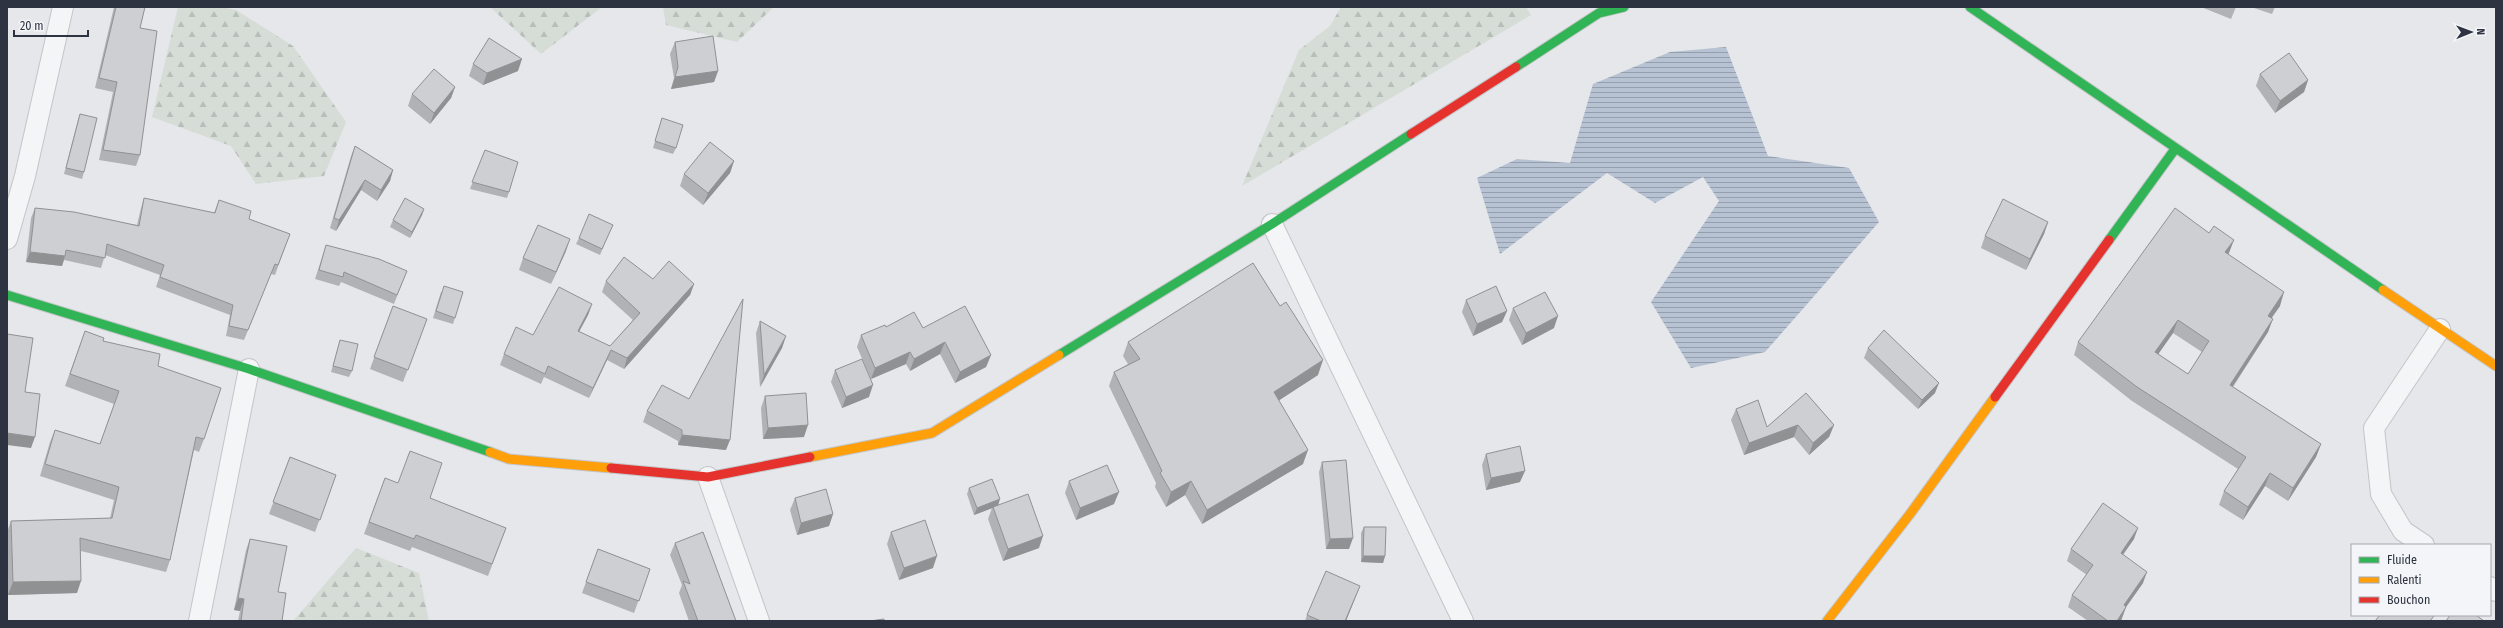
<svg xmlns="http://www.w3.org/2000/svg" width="2503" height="628" font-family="'Fira Sans Condensed',sans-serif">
  <defs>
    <pattern id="forest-firs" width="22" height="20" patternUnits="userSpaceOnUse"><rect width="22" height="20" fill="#d6ddd6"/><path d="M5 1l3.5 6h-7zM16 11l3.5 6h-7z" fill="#b8beb9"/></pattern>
    <pattern id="water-rules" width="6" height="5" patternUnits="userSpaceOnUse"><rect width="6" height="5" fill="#b7c2d2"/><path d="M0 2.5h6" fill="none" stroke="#959eac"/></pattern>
  </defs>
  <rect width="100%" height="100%" fill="#e5e7ea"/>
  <g fill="url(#forest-firs)">
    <path d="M178 7H221L236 10 293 46 346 122 324 176 256 184 231 146 152 117Z"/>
    <path d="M490 7H602L541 54Z"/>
    <path d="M663 7H774L737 42 666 25Z"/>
    <path d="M1341 7H1526L1531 15 1242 186 1299 50 1330 26Z"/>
    <path d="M356 548 419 573 429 621H293Z"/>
  </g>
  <path fill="url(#water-rules)" d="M1726 47 1768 156 1849 168 1879 222 1765 352 1691 368 1651 302 1719 201 1703 177 1655 203 1607 173 1500 254 1477 178 1517 159 1570 163 1593 84 1670 52Z"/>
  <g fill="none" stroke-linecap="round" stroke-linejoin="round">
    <g stroke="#c3c5c8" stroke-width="22">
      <g id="street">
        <path d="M1272 224 1463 621"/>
        <path d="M7 239 25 176 63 7"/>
        <path d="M708 477 759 621"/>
        <path d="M2424 545 2403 531 2381 494 2374 428 2440 329"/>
        <path d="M2490 587 2496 591"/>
        <path d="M199 621 249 369"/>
      </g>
    </g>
    <g stroke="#c3c5c8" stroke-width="11">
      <g id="fast">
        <path d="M1970 7 2383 290"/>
        <path d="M1516 67 1599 13 1624 7"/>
        <path d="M2109 240 2175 149"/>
        <path d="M7 295 249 369 490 452"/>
        <path d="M1059 355 1272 224 1411 134"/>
      </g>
    </g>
    <g stroke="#c3c5c8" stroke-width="11">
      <g id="slow">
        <path d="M2383 290 2496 366"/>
        <path d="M490 452 509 459 611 468"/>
        <path d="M810 457 932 433 1059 355"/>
        <path d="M1827 621 1910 514 1995 397"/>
      </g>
    </g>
    <g stroke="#c3c5c8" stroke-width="11">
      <g id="jam">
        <path d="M1411 134 1516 67"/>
        <path d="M1995 397 2109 240"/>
        <path d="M611 468 708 477 810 457"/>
      </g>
    </g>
    <use href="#street" stroke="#f4f5f6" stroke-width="20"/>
    <use href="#fast" stroke="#30b455" stroke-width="9"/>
    <use href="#slow" stroke="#ff9f0a" stroke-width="9"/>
    <use href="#jam" stroke="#e5322d" stroke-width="9"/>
  </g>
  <g fill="#b1b2b5" fill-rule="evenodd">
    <path d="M114 7H145L140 28V155L136 166 99 160 113 92 95 88Z"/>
    <path d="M2201 7H2236L2231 19Z"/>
    <path d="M2251 7H2275L2272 14Z"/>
    <path d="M675 42 718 71 714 82 671 89 674 78 670 54Z"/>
    <path d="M473 64 518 71 483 85 469 76Z"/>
    <path d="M2260 74 2308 80 2304 92 2275 113 2256 86Z"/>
    <path d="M455 87 451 98 430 124 408 106 412 94Z"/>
    <path d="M80 114 84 172 82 179 64 174 78 120Z"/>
    <path d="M662 118 676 148 673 154 653 148Z"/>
    <path d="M355 146 393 170 390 181 377 201 361 190 336 231 330 228 351 156Z"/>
    <path d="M485 150 509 192 507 198 470 189Z"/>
    <path d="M734 161 730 173 703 205 680 186 684 174Z"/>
    <path d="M144 198 214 213 219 200 249 219 290 234 275 275 271 274 244 340 226 336 230 315 156 287 160 275 105 255 101 268 64 260 62 266 26 262 31 218 35 208 137 225 141 208Z"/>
    <path d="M424 209 422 215 410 238 390 227 393 220Z"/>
    <path d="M2048 222 2044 234 2026 270 1981 248 1985 236Z"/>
    <path d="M610 231 600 255 576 244 579 238Z"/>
    <path d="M326 245 407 271 394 304 341 282 339 286 315 279Z"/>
    <path d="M566 251 551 284 519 270 523 258Z"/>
    <path d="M2229 253 2228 254 2280 306 2271 318 2268 332 2233 387 2321 444 2316 457 2288 501 2265 486 2243 520 2219 505 2224 491 2238 469 2132 401 2074 355 2078 342ZM2173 333 2202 352 2188 374 2158 354Z"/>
    <path d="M653 279 694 284 690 295 624 369 607 360 589 398 544 377 541 384 500 365 504 354 533 335 592 304 588 315 579 332 610 346 633 320 602 292 606 281Z"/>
    <path d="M441 292H463L453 324 433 318Z"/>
    <path d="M1466 300 1507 311 1502 322 1473 336 1462 312Z"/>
    <path d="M393 306 427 319 403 382 370 369Z"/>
    <path d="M1513 308 1554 328 1522 345 1509 320Z"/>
    <path d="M760 321 786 336 782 348 760 387 756 333Z"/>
    <path d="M886 327 923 328 991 355 986 367 955 383 940 354 910 371 906 364 871 379 857 347 861 335Z"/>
    <path d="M85 331 103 341 158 366 204 439 199 452 194 450 170 560 166 572 81 551 77 593 8 595 7 532 11 521 110 518 114 500 40 476 50 442 55 430 100 444 114 404 65 386Z"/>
    <path d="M340 340 352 371 349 377 331 372Z"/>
    <path d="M1128 342 1318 375 1279 400 1303 464 1202 524 1185 495 1166 507 1155 487 1156 483 1109 386 1114 372 1128 364 1123 356Z"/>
    <path d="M1868 348 1935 393 1918 409 1864 358Z"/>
    <path d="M835 370 869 397 842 408 831 382Z"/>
    <path d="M1806 393 1834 425 1829 437 1809 455 1794 437 1744 455 1731 420 1736 409 1767 427Z"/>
    <path d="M765 396 804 437 763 439 761 408Z"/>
    <path d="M647 411 726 450 678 445V441L643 422Z"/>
    <path d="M1486 454 1520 482 1486 490 1482 465Z"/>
    <path d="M290 457 336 475 315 532 269 514Z"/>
    <path d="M1322 462 1349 549H1326L1319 472Z"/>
    <path d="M385 478 430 498 506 528 488 576 412 547 410 551 364 534Z"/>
    <path d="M1069 481 1114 504 1076 520 1065 493Z"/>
    <path d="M969 488 998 505 1039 548 1003 561 988 519 992 508 974 515 967 494Z"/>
    <path d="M795 498 833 514 829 526 797 535 790 510Z"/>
    <path d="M1364 527 1385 556 1383 563 1361 562V533Z"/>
    <path d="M891 532 933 568 899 580 887 544Z"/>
    <path d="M250 539 278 592 282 621H238L240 611 234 610 246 550Z"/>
    <path d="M2134 539 2123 555 2143 583 2126 607 2122 618 2121 621H2088L2068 607 2072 595 2087 575 2067 561 2071 549Z"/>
    <path d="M675 543 736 621H689L679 593 682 585 670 555Z"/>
    <path d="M598 549 650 569 634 613 582 593Z"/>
    <path d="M1360 586 1346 621H1305L1307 615Z"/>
  </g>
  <g fill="#909193">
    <path d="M522 59 518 71 483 85 487 73Z"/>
    <path d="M718 71 714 82 671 89 675 77Z"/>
    <path d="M2308 80 2304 92 2275 113 2280 101Z"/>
    <path d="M455 87 451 98 430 124 434 113Z"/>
    <path d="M734 161 730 173 703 205 708 193Z"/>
    <path d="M393 170 390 181 377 201 381 190Z"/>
    <path d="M365 180 361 190 336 231 339 220Z"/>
    <path d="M424 209 422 215 410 238 412 232Z"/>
    <path d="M2048 222 2044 234 2026 270 2030 259Z"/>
    <path d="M570 239 566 251 551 284 556 272Z"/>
    <path d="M2234 240 2229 253 2220 265 2225 252Z"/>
    <path d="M30 252 65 256 62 266 26 262Z"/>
    <path d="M694 284 690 295 624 369 627 358Z"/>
    <path d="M2284 292 2280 306 2264 329 2268 316Z"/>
    <path d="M592 304 588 315 574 341 578 331Z"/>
    <path d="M1507 311 1502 322 1473 336 1477 324Z"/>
    <path d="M1558 316 1554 328 1522 345 1526 333Z"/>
    <path d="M2273 319 2268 332 2225 398 2230 385Z"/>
    <path d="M2178 320 2173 333 2150 366 2155 352Z"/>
    <path d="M786 336 782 348 760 387 764 375Z"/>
    <path d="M945 342 940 354 910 371 914 359Z"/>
    <path d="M611 350 607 360 589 398 593 388Z"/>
    <path d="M910 352 906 364 871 379 875 368Z"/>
    <path d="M991 355 986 367 955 383 960 372Z"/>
    <path d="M1323 360 1318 375 1269 407 1274 392Z"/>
    <path d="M1939 383 1935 393 1918 409 1922 400Z"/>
    <path d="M873 385 869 397 842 408 846 397Z"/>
    <path d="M808 425 804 437 763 439 768 428Z"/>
    <path d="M1798 425 1794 437 1744 455 1749 443Z"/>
    <path d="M1834 425 1829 437 1809 455 1813 443Z"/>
    <path d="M7 433 35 437 31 448 7 445Z"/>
    <path d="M682 435 730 440 726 450 678 445Z"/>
    <path d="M2321 444 2316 457 2288 501 2293 488Z"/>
    <path d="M1308 450 1303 464 1202 524 1207 510Z"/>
    <path d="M1525 471 1520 482 1486 490 1491 478Z"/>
    <path d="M2270 473 2265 486 2243 520 2248 507Z"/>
    <path d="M1191 481 1185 495 1166 507 1171 492Z"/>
    <path d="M1119 492 1114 504 1076 520 1080 508Z"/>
    <path d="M1000 499 998 506 974 515 977 508Z"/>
    <path d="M833 514 829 526 797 535 801 523Z"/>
    <path d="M2138 528 2134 539 2116 564 2121 553Z"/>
    <path d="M1043 536 1039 548 1003 561 1008 549Z"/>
    <path d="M1353 538 1349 549H1326L1330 539Z"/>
    <path d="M937 556 933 568 899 580 904 568Z"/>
    <path d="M1363 556H1385L1383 563 1361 562Z"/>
    <path d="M2147 572 2143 583 2126 607 2122 618 2121 621H2117L2124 605Z"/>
    <path d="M81 581 77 593 8 595 13 582Z"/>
    <path d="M1360 586 1346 621H1345Z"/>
    <path d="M238 598 244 599 240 611 234 610Z"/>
  </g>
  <g fill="#cecfd2" stroke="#909193" fill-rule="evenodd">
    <path d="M116 7H145L140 28 157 31 140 155 103 150 117 82 99 78Z"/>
    <path d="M713 36 718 71 675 77 678 67 675 42Z"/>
    <path d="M489 38 522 59 487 73 473 64Z"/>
    <path d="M2289 53 2308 80 2280 101 2260 74Z"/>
    <path d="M434 69 455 87 434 113 412 94Z"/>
    <path d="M80 114 97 118 84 172 66 168Z"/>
    <path d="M662 118 683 125 676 148 655 141Z"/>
    <path d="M710 142 734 161 708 193 684 174Z"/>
    <path d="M355 146 393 170 381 190 365 180 339 220 334 218Z"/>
    <path d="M485 150 518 162 509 192 472 182Z"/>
    <path d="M144 198 215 213 219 200 251 211 249 219 290 234 278 265 275 264 248 330 229 326 233 305 160 277 164 265 107 244 105 258 66 250 65 256 30 252 35 208 74 212 139 226Z"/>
    <path d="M405 198 424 209 412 232 393 220Z"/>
    <path d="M2003 199 2048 222 2030 259 1985 236Z"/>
    <path d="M2175 208 2209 233 2214 226 2234 240 2225 252 2284 292 2268 316 2273 319 2230 385 2321 444 2293 488 2270 473 2248 507 2224 491 2246 457 2137 387 2078 342ZM2178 320 2209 341 2188 374 2155 352Z"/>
    <path d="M589 214 613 225 602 249 579 238Z"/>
    <path d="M538 225 570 239 556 272 523 258Z"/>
    <path d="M326 245 379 259 407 271 397 295 344 272 343 277 319 270Z"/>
    <path d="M624 257 653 279 669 261 694 284 627 358 611 350 593 388 548 366 545 374 504 354 516 327 533 335 559 287 592 304 578 331 610 346 640 313 606 281Z"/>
    <path d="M1253 263 1280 306 1286 302 1323 360 1274 392 1308 450 1207 510 1191 481 1171 492 1160 473 1162 471 1114 372 1140 359 1128 342Z"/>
    <path d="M444 286 463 292 455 318 436 311Z"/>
    <path d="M1496 286 1507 311 1477 324 1466 300Z"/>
    <path d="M1545 292 1558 316 1526 333 1513 308Z"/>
    <path d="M743 299 730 440 682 435V430L647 411 662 385 689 399Z"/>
    <path d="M393 306 427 319 408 370 374 357Z"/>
    <path d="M965 306 991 355 960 372 945 342 914 359 910 352 875 368 861 335 885 325 886 327 914 312 923 328Z"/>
    <path d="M760 321 786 336 764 375Z"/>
    <path d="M1884 330 1939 383 1922 400 1868 348Z"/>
    <path d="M85 331 104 338 103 341 160 354 158 366 221 388 204 439 196 437 170 560 80 538 81 581 13 582 11 521 112 518 119 487 45 464 55 430 100 444 119 391 70 374Z"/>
    <path d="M7 334 33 338 25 392 40 394 35 437 7 433Z"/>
    <path d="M340 340 358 344 352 371 333 366Z"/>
    <path d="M862 359 873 385 846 397 835 370Z"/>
    <path d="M806 393 808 425 768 428 765 396Z"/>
    <path d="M1806 393 1834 425 1813 443 1798 425 1749 443 1736 409 1758 400 1767 427Z"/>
    <path d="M1520 446 1525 471 1491 478 1486 454Z"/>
    <path d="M410 451 442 463 430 498 506 528 492 564 416 535 414 539 369 522 385 478 398 483Z"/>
    <path d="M290 457 336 475 320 520 273 502Z"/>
    <path d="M1346 460 1353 538 1330 539 1322 462Z"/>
    <path d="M1107 465 1119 492 1080 508 1069 481Z"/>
    <path d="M992 479 1000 499 977 508 969 488Z"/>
    <path d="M826 489 833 514 801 523 795 498Z"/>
    <path d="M1028 494 1043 536 1008 549 993 507Z"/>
    <path d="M2103 503 2138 528 2121 553 2147 572 2124 605 2126 607 2117 621H2108L2072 595 2093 565 2071 549Z"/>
    <path d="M925 520 937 556 904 568 891 532Z"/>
    <path d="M1364 527H1386L1385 556H1363Z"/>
    <path d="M703 532 736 621H698L683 581 690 584 675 543Z"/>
    <path d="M250 539 287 546 278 592 286 593 282 621H241L244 599 238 598Z"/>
    <path d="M598 549 650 569 639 601 586 582Z"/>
    <path d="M1326 571 1360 586 1345 621H1321L1307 615Z"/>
    <path d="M2380 615H2432L2434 616 2430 621H2375Z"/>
    <path d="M2450 615H2476L2484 621H2446Z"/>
    <path d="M884 619V621H870Z"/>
  </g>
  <rect width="2503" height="628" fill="none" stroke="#2d3341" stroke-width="16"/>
  <rect x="2351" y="544" width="140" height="72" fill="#f4f5f8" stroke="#a4a7af"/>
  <rect x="2359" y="557" width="20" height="6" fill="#30b455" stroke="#a4a7af"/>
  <text x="2387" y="564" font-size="12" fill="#2d3341">Fluide</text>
  <rect x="2359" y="577" width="20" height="6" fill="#ff9f0a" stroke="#a4a7af"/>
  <text x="2387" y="584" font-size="12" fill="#2d3341">Ralenti</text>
  <rect x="2359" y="597" width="20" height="6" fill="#e5322d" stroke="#a4a7af"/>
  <text x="2387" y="604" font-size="12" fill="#2d3341">Bouchon</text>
  <g transform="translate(2471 32) rotate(89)" stroke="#f4f5f8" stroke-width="3" paint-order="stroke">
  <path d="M0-3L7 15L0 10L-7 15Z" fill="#2d3341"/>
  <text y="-6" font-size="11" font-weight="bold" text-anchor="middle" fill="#2d3341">N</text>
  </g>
  <path d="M14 30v6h74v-6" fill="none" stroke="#2d3341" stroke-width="2"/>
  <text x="20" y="30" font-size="12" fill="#2d3341" stroke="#f4f5f8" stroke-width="3" paint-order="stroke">20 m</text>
</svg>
